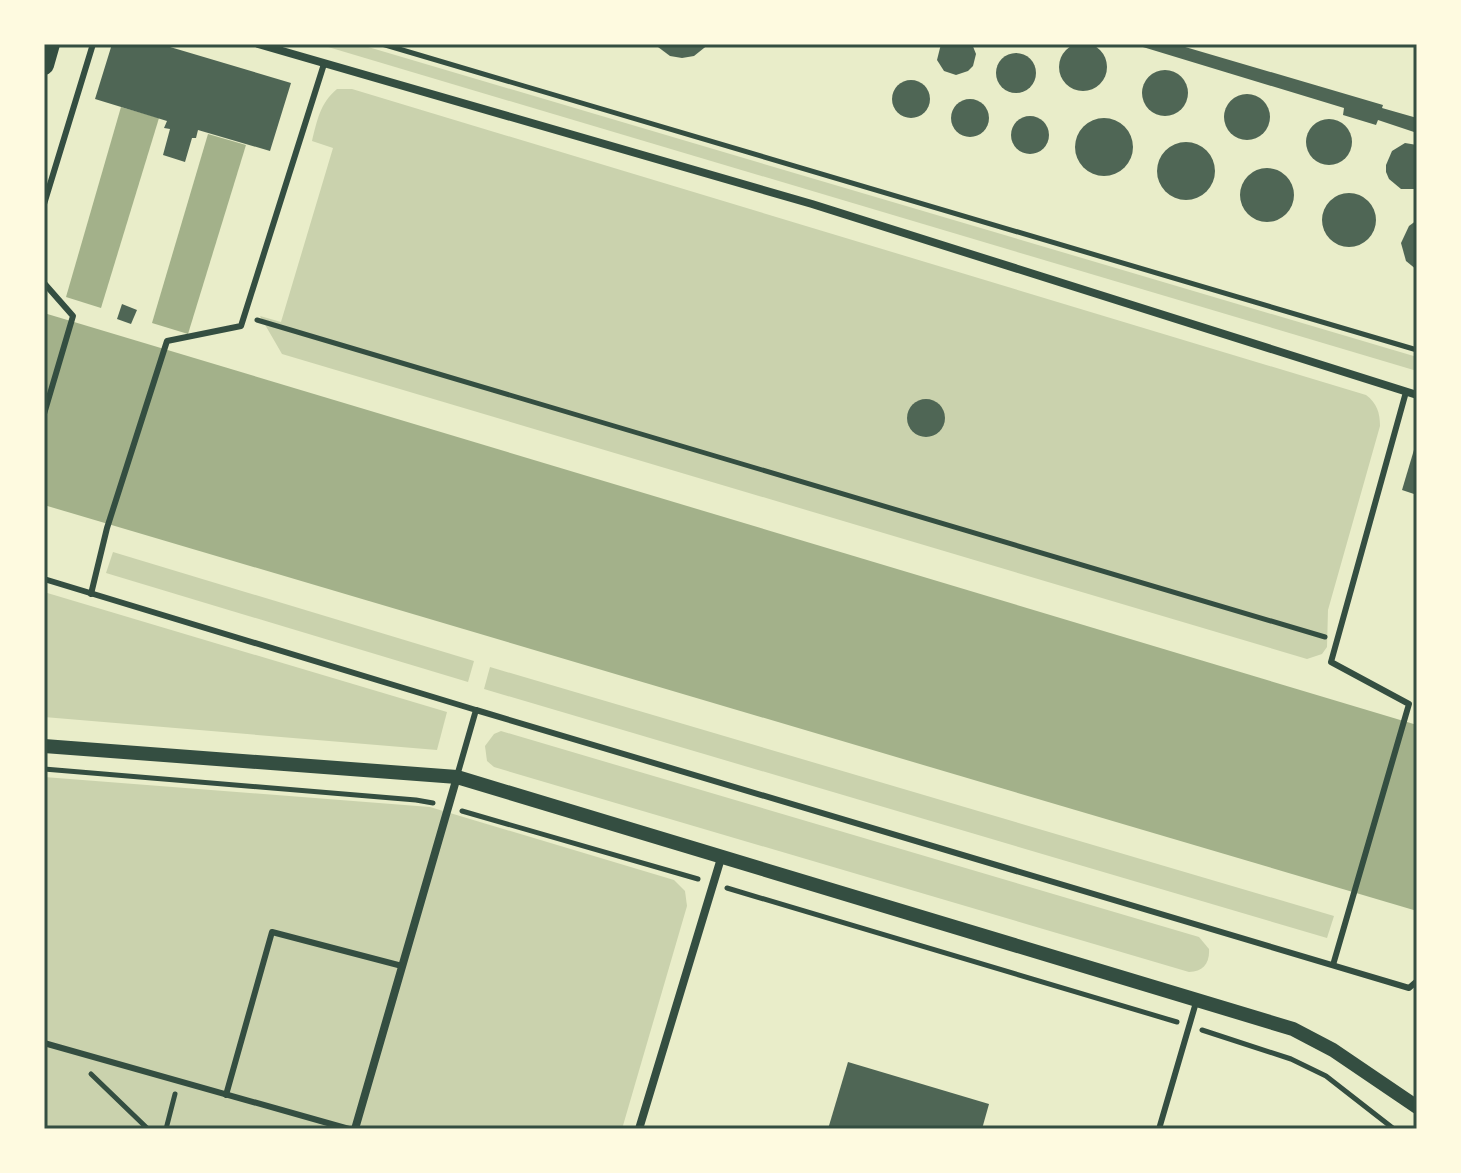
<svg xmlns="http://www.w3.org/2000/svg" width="1461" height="1173" font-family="Karla,sans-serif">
  <rect width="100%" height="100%" fill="#e9edc9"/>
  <g fill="#cad2ad">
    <path d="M318 44H358L1417 357V371Z"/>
    <path d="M337 89H352L1366 395C1377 403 1380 413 1380 426L1328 610 1327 647 1322 654 1307 659 282 354 260 316 281 322 333 148 312 141C317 121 320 103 337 89Z"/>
    <path d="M113 552 474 661 468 682 106 573Z"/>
    <path d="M44 592 447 712 437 750 44 717Z"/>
    <path d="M490 667 1334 916 1327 938 484 689Z"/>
    <path d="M501 731 1199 937 1209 949C1210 963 1203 972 1189 972L494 767 487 761 485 746 494 734Z"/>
    <path d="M44 777 430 807 674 880 685 891 687 906 622 1129H44Z"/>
  </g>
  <g fill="#a3b18a">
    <path d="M121 107 159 118 101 308 66 297Z"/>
    <path d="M208 134 246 145 188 334 152 323Z"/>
    <path d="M44 313 1417 725V911L44 505Z"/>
  </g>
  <g fill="#4f6655">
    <circle cx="1083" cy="67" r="24"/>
    <path d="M112 44H160L291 83 270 151 198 130 196 138H192L185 162 163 155 170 129 164 128 167 121 95 99Z"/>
    <path d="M654 44H709L694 56 682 58 670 56Z"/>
    <path d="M941 44H972L976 54 973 66 968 71 956 75 944 71 937 60Z"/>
    <path d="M1133 44H1175L1383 105 1382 108 1417 118V133L1378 120 1376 125 1343 115 1344 108Z"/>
    <circle cx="1016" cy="73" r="20"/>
    <circle cx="1165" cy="93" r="23"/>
    <circle cx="911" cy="99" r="19"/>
    <circle cx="1247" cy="117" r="23"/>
    <circle cx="970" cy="118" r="19"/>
    <circle cx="1030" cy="135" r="19"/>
    <circle cx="1104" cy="147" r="29"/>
    <circle cx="1329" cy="142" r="23"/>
    <circle cx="1186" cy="171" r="29"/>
    <path d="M1405 143 1417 145V189H1401L1389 179 1386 172V165L1392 151Z"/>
    <circle cx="1267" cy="195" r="27"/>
    <circle cx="1349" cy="220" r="27"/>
    <path d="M1417 220V270L1406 261 1401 243 1409 226Z"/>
    <path d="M122 304 137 310 131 324 117 319Z"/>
    <circle cx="926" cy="418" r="19"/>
    <path d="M1416 443H1417V495L1402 490Z"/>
    <path d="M848 1062 989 1104 982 1129H828Z"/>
  </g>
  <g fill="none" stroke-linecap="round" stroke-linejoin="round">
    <g stroke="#344e41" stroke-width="5">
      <path d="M382 44 1417 350"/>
      <path d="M257 320 1325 637"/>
      <path d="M44 769 416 800 433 803"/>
      <path d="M462 811 698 879"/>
      <path d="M727 888 1177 1022"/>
      <path d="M1202 1030 1291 1059 1326 1076 1394 1129"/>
      <path d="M91 1074 148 1129"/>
      <path d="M166 1129 175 1094"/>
    </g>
    <g stroke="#344e41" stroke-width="6">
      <path d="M44 204 93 44"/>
      <path d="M44 283 73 316 44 414"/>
      <path d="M44 579 476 710 457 776"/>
      <path d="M91 594 107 528 167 341 241 326 324 64"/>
      <path d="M476 710 1409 988 1417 981"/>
      <path d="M1333 965 1409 704 1331 662 1406 392"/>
      <path d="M44 1043 349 1129"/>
      <path d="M226 1095 272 932 402 966"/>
      <path d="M1159 1129 1197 999"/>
    </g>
    <g stroke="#344e41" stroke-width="8">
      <path d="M258 44 812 204 1417 395"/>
      <path d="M355 1129 457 777"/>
      <path d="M639 1129 722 855"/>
    </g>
    <path stroke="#344e41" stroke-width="14" d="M44 746 457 777 1293 1029 1333 1050 1417 1107"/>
    <path stroke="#344e41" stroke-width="20" d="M44 65 50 44"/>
  </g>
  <rect width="1461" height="1173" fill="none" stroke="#fefae0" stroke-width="92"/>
  <rect x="46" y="46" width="1369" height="1081" fill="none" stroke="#344e41" stroke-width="3"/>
</svg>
